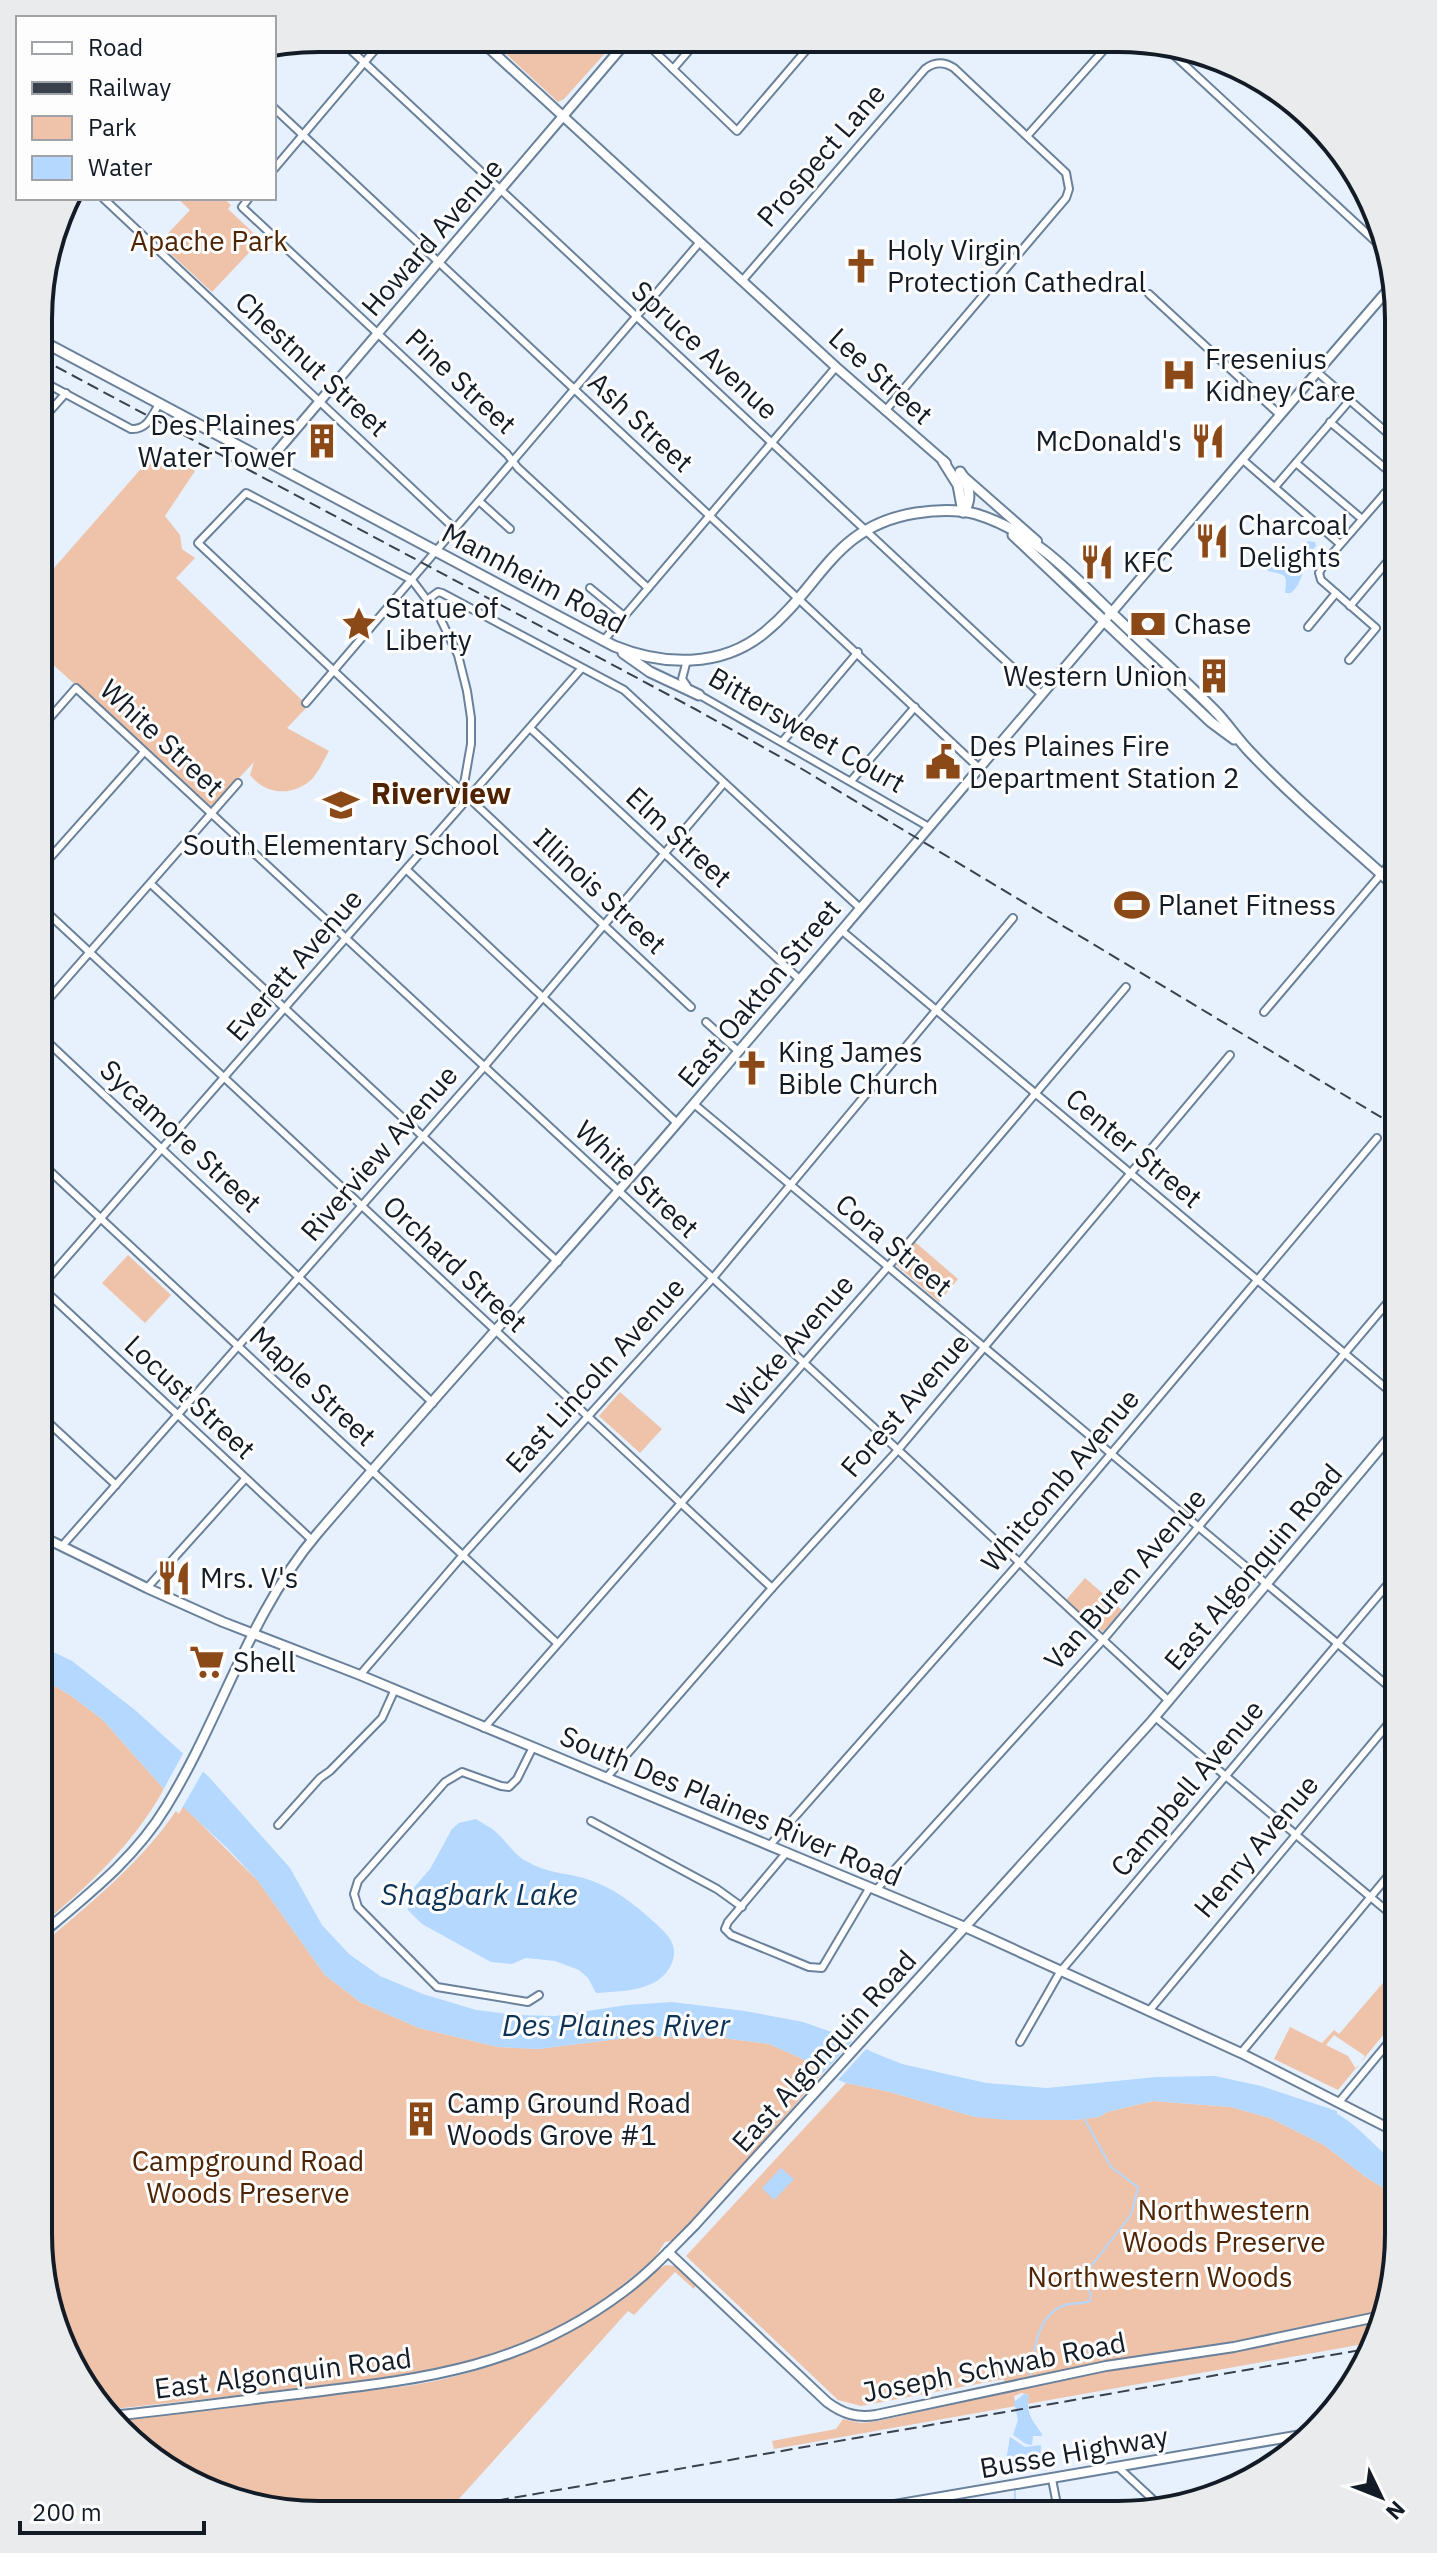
<svg xmlns="http://www.w3.org/2000/svg" width="1437" height="2553" font-family="'IBM Plex Sans',sans-serif">
  <rect width="100%" height="100%" fill="#e7f1fd"/>
  <g fill="#eec3a9" fill-rule="evenodd">
    <path d="M490 39 617 40 564 99 558 102Z"/>
    <path d="M177 198H223L231 205 228 209 261 240 212 292 159 243 190 210Z"/>
    <path d="M160 447 195 471 165 516 180 535 182 549 195 558 176 578 308 706 287 728 329 751C324 760 319 771 312 779 293 797 266 795 250 775L254 762 212 807 40 653V584Z"/>
    <path d="M915 1242 958 1279 939 1302 895 1264Z"/>
    <path d="M128 1255 171 1295 145 1323 102 1283Z"/>
    <path d="M620 1392 662 1429 640 1453 599 1416Z"/>
    <path d="M1085 1578 1122 1610 1103 1632 1066 1600Z"/>
    <path d="M39 1677 70 1695 102 1719 164 1789C132 1846 89 1885 38 1928Z"/>
    <path d="M183 1806 258 1881 325 1975 360 2002 419 2028 498 2047 538 2049 642 2036 723 2038 769 2044 801 2058 822 2074 707 2206 672 2241 665 2242 654 2259 604 2300 551 2331 496 2355 459 2366 371 2381 104 2410 86 2391 53 2325 38 2234V1948C88 1905 139 1865 176 1811L179 1814Z"/>
    <path d="M1388 1977 1398 1986V2017L1338 2090 1274 2059 1290 2027 1322 2043 1334 2030 1339 2034ZM1334 2035 1365 2056 1356 2069 1348 2056 1326 2045Z"/>
    <path d="M846 2083 890 2092 975 2117 1074 2120 1099 2117 1107 2112 1153 2101 1231 2107 1270 2118 1324 2145 1366 2177 1398 2197V2253L1387 2310 1262 2337 1102 2362 1004 2385V2379L861 2406 838 2400 686 2256Z"/>
    <path d="M666 2265 676 2266 696 2285 694 2289 675 2272 634 2315 628 2311 458 2500 383 2513H282L147 2457 112 2419 407 2386C478 2375 542 2351 602 2312 622 2299 647 2275 666 2265Z"/>
    <path d="M1385 2320 1375 2342 1027 2404 1029 2395 1022 2393 1014 2396 1016 2406 774 2449 772 2441 836 2429 843 2419 860 2423 873 2422 1095 2373 1211 2356Z"/>
  </g>
  <g fill="#b4d8ff">
    <path d="M1308 541 1315 542 1316 546C1302 561 1306 580 1291 593H1285C1287 575 1288 575 1268 571L1265 565 1266 560 1274 556 1299 553Z"/>
    <path d="M39 1645 72 1661 135 1710 209 1777 290 1868 322 1925 349 1954 380 1976 423 1994 476 2010 519 2015 555 2016 627 2005 672 2002 745 2011 803 2022 843 2036 872 2052 902 2064 986 2083 1047 2088 1156 2077 1215 2076 1261 2086 1337 2111V2114C1357 2124 1378 2150 1398 2165V2197L1366 2177 1324 2145 1270 2118 1231 2107 1153 2101 1107 2112 1099 2117 1074 2120H1007L975 2117 890 2092 846 2083 821 2073 801 2058 769 2044 723 2038 642 2036 538 2049 498 2047 419 2028 360 2002 325 1975 258 1881 227 1848 164 1789 102 1719 70 1695 39 1677Z"/>
    <path d="M476 1819C483 1824 491 1827 497 1833 507 1842 515 1856 528 1862 547 1873 567 1873 587 1879 614 1888 633 1903 654 1922 667 1934 679 1944 672 1963 660 1992 622 1991 596 1993L588 1978 579 1970 555 1961 526 1958 512 1964 491 1962 422 1924 408 1910 407 1902 411 1891 430 1869 452 1829 459 1823Z"/>
    <path d="M781 2168 794 2179 774 2200 762 2188Z"/>
    <path d="M1024 2394 1029 2395C1025 2412 1032 2420 1042 2434V2436H1033L1032 2445 1026 2444 1013 2435 1018 2420 1014 2402Z"/>
    <path d="M1010 2437 1025 2447 1041 2445 1040 2466 1037 2468 1009 2473 1006 2460Z"/>
  </g>
  <g fill="#e7f1fd">
    <path d="M185 1750 205 1768 181 1810 162 1792Z"/>
    <path d="M854 2039 869 2046 838 2080 822 2074Z"/>
  </g>
  <g fill="none" stroke-linecap="round" stroke-linejoin="round">
    <g stroke="#b4d8ff" stroke-width="2">
      <path d="M1030 2377C1034 2352 1036 2315 1065 2305 1073 2302 1081 2305 1090 2301L1091 2296 1086 2282 1088 2270 1131 2215 1138 2187 1111 2167 1084 2118"/>
      <path d="M998 2515 1015 2498V2487"/>
    </g>
    <g stroke="#6a819b" stroke-width="10">
      <g id="street">
        <path d="M338 38 1041 694"/>
        <path d="M643 40 737 131 814 41"/>
        <path d="M1161 43 1388 253"/>
        <path d="M673 69 698 40"/>
        <path d="M274 108 979 768"/>
        <path d="M1028 135 1110 43"/>
        <path d="M274 169 385 38"/>
        <path d="M103 198 455 529"/>
        <path d="M249 198 242 207 507 454 518 468 648 588"/>
        <path d="M742 281 925 69C934 62 943 61 954 68L1066 173 1069 189 1066 198 885 411"/>
        <path d="M1149 294 1280 415"/>
        <path d="M1316 371 1399 443"/>
        <path d="M40 380 131 429C147 430 152 416 159 404"/>
        <path d="M40 422 66 393"/>
        <path d="M1330 422 1397 478"/>
        <path d="M1243 460 1340 544"/>
        <path d="M1296 463 1362 519"/>
        <path d="M1275 487 1350 400"/>
        <path d="M1384 494 1399 507"/>
        <path d="M479 501 510 529"/>
        <path d="M1385 565 1399 577"/>
        <path d="M590 588 624 616"/>
        <path d="M427 600 438 592 442 593 624 690 860 908"/>
        <path d="M1350 606 1399 548"/>
        <path d="M1308 627 1336 593"/>
        <path d="M604 640 836 367"/>
        <path d="M687 660 682 679 687 686"/>
        <path d="M1349 660 1376 628 1321 580 1319 573 1326 561 1399 477"/>
        <path d="M696 693 929 827"/>
        <path d="M306 703 700 242"/>
        <path d="M40 707 50 717"/>
        <path d="M1399 720 1389 698 1399 682"/>
        <path d="M530 728 799 979"/>
        <path d="M40 729 76 688 1169 1701"/>
        <path d="M782 742 858 652"/>
        <path d="M851 781 915 707"/>
        <path d="M469 798 464 784 471 744V718L467 691 458 655 439 616 412 580 246 493 198 543 691 1007"/>
        <path d="M40 869 144 752"/>
        <path d="M407 870 677 1123"/>
        <path d="M151 884 558 1262"/>
        <path d="M40 906 772 1588"/>
        <path d="M841 930 1399 1399"/>
        <path d="M39 1010 238 783"/>
        <path d="M1264 1012 1399 853"/>
        <path d="M706 1022 738 1051"/>
        <path d="M39 1034 433 1403"/>
        <path d="M694 1104 1399 1695"/>
        <path d="M39 1161 557 1643"/>
        <path d="M40 1286 312 1540"/>
        <path d="M39 1289 581 669"/>
        <path d="M39 1414 116 1485"/>
        <path d="M39 1430 47 1421"/>
        <path d="M62 1546 484 1067 724 783"/>
        <path d="M147 1588 245 1479"/>
        <path d="M360 1675 463 1555 712 1279 1013 918"/>
        <path d="M1155 1717 1398 1920"/>
        <path d="M484 1728 887 1268 1126 987"/>
        <path d="M533 1747 517 1779 509 1787 501 1786 462 1772 445 1782 358 1881 354 1894 358 1907 437 1987 528 2002 539 1995"/>
        <path d="M607 1777 772 1588 897 1451 1230 1055"/>
        <path d="M591 1821 717 1889 742 1907"/>
        <path d="M278 1825 320 1778 330 1771 382 1718 395 1689"/>
        <path d="M770 1845 1019 1563 1377 1138"/>
        <path d="M787 1852 728 1922 725 1929 731 1935 809 1967 822 1968 870 1887"/>
        <path d="M876 1890 1103 1640 1399 1289"/>
        <path d="M1149 2011 1399 1711"/>
        <path d="M1020 2042 1060 1972 1399 1571"/>
        <path d="M1241 2053 1398 1864"/>
        <path d="M1340 2101 1398 2031"/>
        <path d="M1118 2467 1162 2508"/>
        <path d="M1052 2479 1059 2515"/>
      </g>
    </g>
    <g stroke="#6a819b" stroke-width="12">
      <g id="secondary">
        <path d="M479 39 836 367 946 463"/>
        <path d="M268 462 628 40"/>
        <path d="M963 476 1037 541"/>
        <path d="M39 1535 147 1588 223 1622 360 1675 965 1927 1241 2053 1398 2133"/>
        <path d="M38 1937C85 1897 134 1860 166 1807 221 1718 249 1614 317 1534 436 1395 560 1260 679 1121 918 842 1153 561 1393 284"/>
        <path d="M668 2252 827 2402C843 2414 857 2418 876 2415L1106 2366 1234 2347 1386 2315"/>
        <path d="M110 2416C172 2410 235 2401 297 2394 421 2379 519 2370 623 2292 649 2273 671 2249 694 2226L1150 1723 1399 1426"/>
        <path d="M842 2514 1313 2433"/>
      </g>
    </g>
    <g stroke="#6a819b" stroke-width="13">
      <g id="primary">
        <path d="M40 340 614 646C663 666 721 668 764 633 821 587 833 526 916 513 936 510 957 509 976 514 1036 532 1077 580 1120 621 1152 652 1186 681 1217 713 1228 725 1237 738 1248 750 1295 800 1349 844 1399 890"/>
        <path d="M943 461 958 485 963 512"/>
        <path d="M960 472C969 484 973 500 963 512"/>
        <path d="M1013 535 1211 722 1234 739"/>
        <path d="M623 653 650 672 699 695"/>
      </g>
    </g>
    <use href="#street" stroke="#fff" stroke-width="6"/>
    <use href="#secondary" stroke="#fff" stroke-width="8"/>
    <use href="#primary" stroke="#fff" stroke-width="9"/>
    <g stroke="#38414c" stroke-width="2" stroke-dasharray="12 6" stroke-linecap="butt">
      <path d="M40 358 695 709 802 769 1399 1128"/>
      <path d="M426 2513 1372 2348"/>
    </g>
  </g>
  <defs>
    <g id="church-bare" transform="scale(2.76)"><path d="M-1.2-6h2.4v3.5h3.3v2.4h-3.3V6h-2.4V-.1h-3.3v-2.4h3.3Z" fill="#8c4918" stroke="#fdfdfd" stroke-width="2.5" paint-order="stroke"/></g>
    <g id="hospital-bare" transform="scale(2.76)"><path d="M-5-5h3v3.5h4V-5h3V5h-3V1.5h-4V5h-3Z" fill="#8c4918" stroke="#fdfdfd" stroke-width="2.5" paint-order="stroke"/></g>
    <g id="building-bare" transform="scale(2.76)"><path d="M-4-6H4V6H1V3H-1V6H-4ZM-2.5-4.3h1.7v1.8h-1.7ZM.8-4.3h1.7v1.8H.8ZM-2.5-1h1.7V.8h-1.7ZM.8-1h1.7V.8H.8Z" fill="#8c4918" stroke="#fdfdfd" stroke-width="2.5" paint-order="stroke"/></g>
    <g id="restaurant-bare" transform="scale(2.76)"><path d="M-5-6h1v4h1v-4h1v4h1v-4h1v5L-1.5 .5V6h-2V.5L-5-1ZM5-6V6H3V1.5H1.5Q1.5-4 5-6Z" fill="#8c4918" stroke="#fdfdfd" stroke-width="2.5" paint-order="stroke"/></g>
    <g id="sight-bare" transform="scale(2.76)"><path d="M0-6L1.8-2.2L6-1.7L2.9 1.2L3.7 5.4L0 3.3L-3.7 5.4L-2.9 1.2L-6-1.7L-1.8-2.2Z" fill="#8c4918" stroke="#fdfdfd" stroke-width="2.5" paint-order="stroke"/></g>
    <g id="bank-bare" transform="scale(2.76)"><path d="M-6-4H6V4H-6ZM0-2.3a2.3 2.3 0 1 0 0 4.6a2.3 2.3 0 1 0 0-4.6Z" fill="#8c4918" stroke="#fdfdfd" stroke-width="2.5" paint-order="stroke"/></g>
    <g id="civic-bare" transform="scale(2.76)"><path d="M-.6-6.5H3V-4.5H.6V-3L4-1V1h2V6H-6V1h2V-1L-.6-3ZM-1.2 2.5V6h2.4V2.5Z" fill="#8c4918" stroke="#fdfdfd" stroke-width="2.5" paint-order="stroke"/></g>
    <g id="school-bare" transform="scale(2.76)"><path d="M0-5L7-2L0 1L-7-2ZM-4 1L0 2.5L4 1V4Q0 6-4 4Z" fill="#8c4918" stroke="#fdfdfd" stroke-width="2.5" paint-order="stroke"/></g>
    <g id="stadium-bare" transform="scale(2.76)"><path d="M0-5a6.5 5 0 1 0 0 10a6.5 5 0 1 0 0-10ZM-3.5-1.8h7v3.6h-7Z" fill="#8c4918" stroke="#fdfdfd" stroke-width="2.5" paint-order="stroke"/></g>
    <g id="supermarket-bare" transform="scale(2.76)"><path d="M-6-5.5h2.5l.6 2H6L4.5 2H-2.5L-4.4-4H-6ZM-1.5 3.2a1.3 1.3 0 1 0 .1 0ZM3 3.2a1.3 1.3 0 1 0 .1 0Z" fill="#8c4918" stroke="#fdfdfd" stroke-width="2.5" paint-order="stroke"/></g>
  </defs>
  <g fill-rule="evenodd">
    <use href="#church-bare" x="861" y="266"/>
    <use href="#hospital-bare" x="1179" y="375"/>
    <use href="#building-bare" x="322" y="441"/>
    <use href="#restaurant-bare" x="1208" y="441"/>
    <use href="#restaurant-bare" x="1212" y="541"/>
    <use href="#restaurant-bare" x="1097" y="562"/>
    <use href="#sight-bare" x="359" y="624"/>
    <use href="#bank-bare" x="1148" y="624"/>
    <use href="#building-bare" x="1214" y="676"/>
    <use href="#civic-bare" x="943" y="762"/>
    <use href="#school-bare" x="341" y="805"/>
    <use href="#stadium-bare" x="1132" y="905"/>
    <use href="#church-bare" x="752" y="1068"/>
    <use href="#restaurant-bare" x="174" y="1578"/>
    <use href="#supermarket-bare" x="207" y="1662"/>
    <use href="#building-bare" x="421" y="2119"/>
  </g>
  <g text-anchor="middle" stroke-width="6" stroke-linejoin="round" paint-order="stroke">
    <g font-size="28" fill="#131c26" stroke="#fdfdfd">
      <text transform="translate(821 155) rotate(-49)" y="10">Prospect Lane</text>
      <text transform="translate(432 237) rotate(-49)" y="10">Howard Avenue</text>
      <text transform="translate(705 350) rotate(43)" y="10">Spruce Avenue</text>
      <text transform="translate(312 364) rotate(43)" y="10">Chestnut Street</text>
      <text transform="translate(881 376) rotate(42)" y="10">Lee Street</text>
      <text transform="translate(461 381) rotate(43)" y="10">Pine Street</text>
      <text transform="translate(641 422) rotate(43)" y="10">Ash Street</text>
      <text transform="translate(534 578) rotate(28)" y="10">Mannheim Road</text>
      <text transform="translate(807 730) rotate(30)" y="10">Bittersweet Court</text>
      <text transform="translate(162 738) rotate(43)" y="10">White Street</text>
      <text transform="translate(679 837) rotate(43)" y="10">Elm Street</text>
      <text transform="translate(600 891) rotate(43)" y="10">Illinois Street</text>
      <text transform="translate(294 965) rotate(-49)" y="10">Everett Avenue</text>
      <text transform="translate(759 993) rotate(-50)" y="10">East Oakton Street</text>
      <text transform="translate(181 1136) rotate(43)" y="10">Sycamore Street</text>
      <text transform="translate(1134 1148) rotate(40)" y="10">Center Street</text>
      <text transform="translate(379 1153) rotate(-49)" y="10">Riverview Avenue</text>
      <text transform="translate(637 1179) rotate(43)" y="10">White Street</text>
      <text transform="translate(894 1245) rotate(40)" y="10">Cora Street</text>
      <text transform="translate(455 1264) rotate(43)" y="10">Orchard Street</text>
      <text transform="translate(790 1345) rotate(-49)" y="10">Wicke Avenue</text>
      <text transform="translate(595 1375) rotate(-48)" y="10">East Lincoln Avenue</text>
      <text transform="translate(313 1386) rotate(43)" y="10">Maple Street</text>
      <text transform="translate(190 1397) rotate(43)" y="10">Locust Street</text>
      <text transform="translate(905 1405) rotate(-49)" y="10">Forest Avenue</text>
      <text transform="translate(1060 1480) rotate(-50)" y="10">Whitcomb Avenue</text>
      <text transform="translate(1253 1567) rotate(-50)" y="10">East Algonquin Road</text>
      <text transform="translate(1125 1579) rotate(-49)" y="10">Van Buren Avenue</text>
      <text transform="translate(1187 1788) rotate(-50)" y="10">Campbell Avenue</text>
      <text transform="translate(731 1806) rotate(23)" y="10">South Des Plaines River Road</text>
      <text transform="translate(1256 1846) rotate(-50)" y="10">Henry Avenue</text>
      <text transform="translate(824 2051) rotate(-48)" y="10">East Algonquin Road</text>
      <text transform="translate(994 2367) rotate(-11)" y="10">Joseph Schwab Road</text>
      <text transform="translate(283 2373) rotate(-7)" y="10">East Algonquin Road</text>
      <text transform="translate(1074 2452) rotate(-10)" y="10">Busse Highway</text>
    </g>
    <g font-size="28" fill="#4e2402" stroke="#fdfdfd">
      <text x="209" y="251">Apache Park</text>
      <text x="248" y="2171">Campground Road<tspan x="248" dy="32">Woods Preserve</tspan></text>
      <text x="1224" y="2220">Northwestern<tspan x="1224" dy="32">Woods Preserve</tspan></text>
      <text x="1160" y="2287">Northwestern Woods</text>
    </g>
    <g font-size="28" fill="#131c26" stroke="#fdfdfd" text-anchor="start">
      <text x="887" y="260">Holy Virgin<tspan x="887" dy="32">Protection Cathedral</tspan></text>
      <text x="1205" y="369">Fresenius<tspan x="1205" dy="32">Kidney Care</tspan></text>
      <text x="296" y="435" text-anchor="end">Des Plaines<tspan x="296" dy="32">Water Tower</tspan></text>
      <text x="1182" y="451" text-anchor="end">McDonald's</text>
      <text x="1238" y="535">Charcoal<tspan x="1238" dy="32">Delights</tspan></text>
      <text x="1123" y="572">KFC</text>
      <text x="385" y="618">Statue of<tspan x="385" dy="32">Liberty</tspan></text>
      <text x="1174" y="634">Chase</text>
      <text x="1188" y="686" text-anchor="end">Western Union</text>
      <text x="969" y="756">Des Plaines Fire<tspan x="969" dy="32">Department Station 2</tspan></text>
      <text x="341" y="855" text-anchor="middle">South Elementary School</text>
      <text x="1158" y="915">Planet Fitness</text>
      <text x="778" y="1062">King James<tspan x="778" dy="32">Bible Church</tspan></text>
      <text x="200" y="1588">Mrs. V's</text>
      <text x="233" y="1672">Shell</text>
      <text x="447" y="2113">Camp Ground Road<tspan x="447" dy="32">Woods Grove #1</tspan></text>
    </g>
    <g font-size="30" font-weight="bold" fill="#502300" stroke="#fdfdfd">
      <text x="441" y="804">Riverview</text>
    </g>
    <g font-size="30" font-style="italic" fill="#0c3256" stroke="#fdfdfd">
      <text x="479" y="1905">Shagbark Lake</text>
      <text x="616" y="2036">Des Plaines River</text>
    </g>
  </g>
  <path d="M0 0H1437V2553H0ZM319 52H1118A267 267 0 0 1 1385 319V2234A267 267 0 0 1 1118 2501H319A267 267 0 0 1 52 2234V319A267 267 0 0 1 319 52Z" fill="#eaebec" fill-rule="evenodd"/>
  <path fill="none" stroke="#131c26" stroke-width="4" d="M319 52H1118A267 267 0 0 1 1385 319V2234A267 267 0 0 1 1118 2501H319A267 267 0 0 1 52 2234V319A267 267 0 0 1 319 52Z"/>
  <rect x="16" y="16" width="260" height="184" fill="#fdfdfd" stroke="#9fa3a7" stroke-width="2"/>
  <rect x="32" y="42" width="40" height="12" fill="#ffffff" stroke="#9fa3a7" stroke-width="2"/>
  <text x="88" y="56" font-size="24" fill="#131c26">Road</text>
  <rect x="32" y="82" width="40" height="12" fill="#38414c" stroke="#9fa3a7" stroke-width="2"/>
  <text x="88" y="96" font-size="24" fill="#131c26">Railway</text>
  <rect x="32" y="116" width="40" height="24" fill="#eec3a9" stroke="#9fa3a7" stroke-width="2"/>
  <text x="88" y="136" font-size="24" fill="#131c26">Park</text>
  <rect x="32" y="156" width="40" height="24" fill="#b4d8ff" stroke="#9fa3a7" stroke-width="2"/>
  <text x="88" y="176" font-size="24" fill="#131c26">Water</text>
  <g transform="translate(1381 2497) rotate(133)" stroke="#fdfdfd" stroke-width="6" paint-order="stroke">
  <path d="M0-6L14 30L0 20L-14 30Z" fill="#131c26"/>
  <text y="-12" font-size="22" font-weight="bold" text-anchor="middle" fill="#131c26">N</text>
  </g>
  <path d="M20 2521v12h184v-12" fill="none" stroke="#131c26" stroke-width="4"/>
  <text x="32" y="2521" font-size="24" fill="#131c26" stroke="#fdfdfd" stroke-width="6" paint-order="stroke">200 m</text>
</svg>
